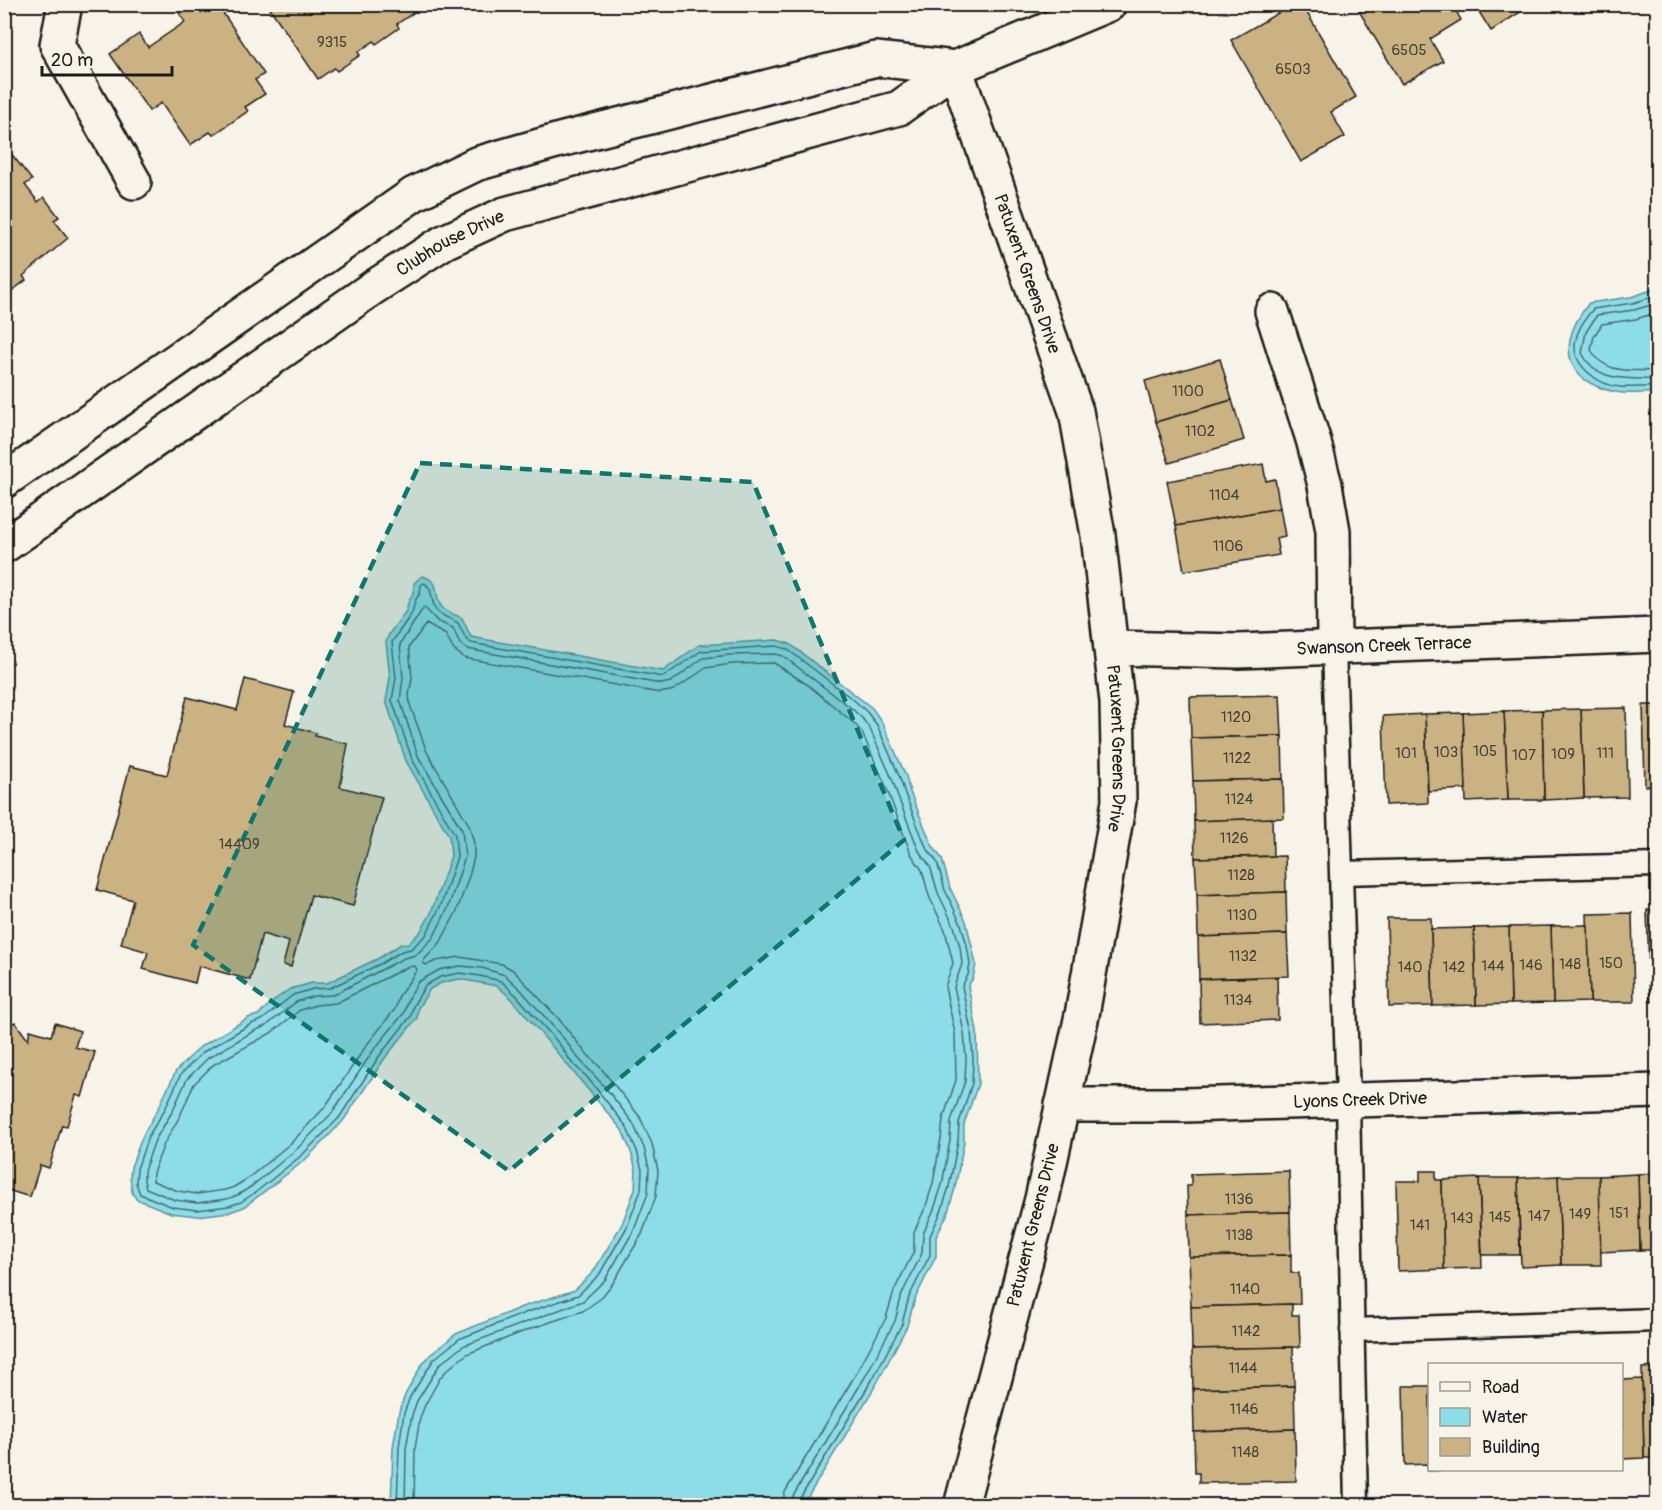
<svg xmlns="http://www.w3.org/2000/svg" width="1662" height="1510" font-family="Pangolin,sans-serif">
  <rect width="100%" height="100%" fill="#f7f3e8"/>
  <filter id="ink" filterUnits="userSpaceOnUse"><feTurbulence type="fractalNoise" baseFrequency=".0167" numOctaves="2"/><feDisplacementMap in="SourceGraphic" scale="12" xChannelSelector="R" yChannelSelector="G"/><feConvolveMatrix kernelMatrix="1 2 1 2 8 2 1 2 1" color-interpolation-filters="sRGB"/></filter>
  <g filter="url(#ink)">
    <g fill="#8ddde9" stroke="#609097" stroke-width="1.5">
      <path d="M1657 288V393C1644 392 1629 395 1616 392 1561 381 1558 342 1589 303L1631 297Z"/>
      <path d="M422 576C442 581 433 593 441 606 445 613 455 614 462 618L471 637 663 671 699 645 777 640 790 644 858 697 872 708 882 722 906 776 910 792 932 845 942 859 950 888 966 921 976 964 973 978 968 986 977 1031 978 1084 964 1124V1142L955 1188 947 1215 936 1237V1256L915 1299 907 1326 877 1383 803 1505H391L393 1447 399 1412 405 1395 421 1366 430 1355 456 1334 522 1307 575 1290 594 1271 622 1224 635 1189 636 1170 631 1152 622 1130 512 999 497 986 459 979 441 983 430 989 418 1008 417 1018 385 1058 343 1121 305 1160 244 1207 230 1212 197 1216 171 1213 136 1199 132 1192 130 1176 131 1167 143 1135 159 1107 176 1071 200 1047 248 1018 258 1015 277 998 290 989 312 983H327L379 958 401 944H408L421 931 431 913 451 856 449 836 406 761 386 701 390 678 386 642 389 634 406 611 409 600 414 592V583Z"/>
    </g>
    <g fill="none" stroke-linecap="round" stroke-linejoin="round">
      <g stroke="#49696e" stroke-width="1.5">
        <path d="M1658 295 1633 303 1593 309C1575 330 1565 354 1590 374 1598 381 1609 386 1620 387 1632 388 1645 386 1658 387"/>
        <path d="M1658 303 1634 310 1597 315 1586 332 1582 353C1597 384 1629 377 1658 380"/>
        <path d="M1658 312 1636 319 1602 324 1594 336 1591 350C1606 376 1632 369 1658 371"/>
        <path d="M415 966 417 970 399 996 395 1009 366 1046 325 1107 291 1143 247 1179 234 1187 225 1190 197 1194 178 1191 153 1181V1173L164 1144 180 1116 194 1084 213 1065 271 1033 300 1010 316 1005 336 1003 407 967Z"/>
        <path d="M397 1506 399 1447 404 1413 410 1397 434 1359 459 1339 525 1313 578 1295 599 1275 627 1227 641 1190 642 1170 637 1151 626 1126 587 1077 572 1063 560 1045 516 995 501 981 480 976 460 973 440 977 425 986 413 1006 411 1016 380 1055 339 1118 302 1155 256 1192 241 1202 229 1206 197 1210 173 1207 140 1194 136 1183 137 1169 148 1137 165 1109 181 1074 203 1052 251 1024 262 1020 293 995 313 989 330 988 382 963 402 951 411 949 426 935 441 905 457 857 455 835 412 759 392 700 396 678 392 642 412 613 415 601 420 593 421 585 424 583C434 588 430 601 436 610 442 617 450 618 458 623L466 639 471 643 663 677 701 651 776 646 787 649 855 701 867 712 877 725 900 778 905 794 926 847 937 862 945 890 961 924 967 946 970 964 968 975 962 986 971 1031 973 1059 972 1083 959 1123 958 1141 949 1187 941 1212 930 1236V1255L909 1297 902 1324 872 1380 799 1500V1506"/>
        <path d="M405 1506 406 1448 412 1415 417 1401 440 1364 463 1346 583 1301 605 1280 634 1230 648 1193 649 1168 644 1148 633 1123 605 1087 578 1058 565 1040 521 990 505 975 482 968 460 966 439 970 418 982 407 1002 404 1013 373 1051 332 1113 297 1149 252 1186 238 1195 227 1199 197 1203 175 1200 146 1188 144 1181V1171L155 1140 172 1112 187 1079 208 1058 254 1031 266 1026 296 1002 314 996 333 995 404 958 416 955 433 938 448 908 465 857 462 830 418 756 400 700 403 678 400 644 424 607 437 621 453 628 460 644 467 649 661 684 671 682 703 658 730 655 775 654 783 656 850 707 862 718 870 729 893 781 898 797 919 851 930 866 938 893 954 926 960 947 962 964 954 987 964 1032 966 1059 965 1081 951 1121 950 1140 942 1185 934 1209 923 1234 922 1253 902 1294 895 1321 865 1377 793 1496 791 1506"/>
        <path d="M414 1506 415 1449 420 1418 425 1405 440 1378 447 1370 467 1354 530 1329 583 1311 600 1299 613 1283 642 1234 656 1196 658 1171 652 1144 640 1117 600 1067 585 1052 558 1018 513 970 502 964 460 957 436 961 427 965 423 963 424 960 440 943 457 911 470 873 474 857V843L469 825 427 752 410 705 409 694 412 678 409 647 426 624 446 635 453 649 464 658 660 693 674 690 706 668 732 664 774 663 808 685 855 724 862 733 885 784 911 854 922 870 929 896 945 930 953 963 945 987 955 1033 956 1080 943 1119 941 1139 933 1183 926 1206 914 1232V1251L894 1291 886 1318 857 1372 785 1492 782 1506"/>
      </g>
    </g>
    <g fill="#cbb282" stroke="#1c1c1c" stroke-width="1.5">
      <path d="M181 4H217L264 74 255 80 265 94 245 107 248 111 213 135 210 132 190 145 161 103 149 111 110 54 139 34 148 47 185 22 176 8Z"/>
      <path d="M267 4H407L413 13 397 24 399 28 376 44 374 41 358 52 360 55 337 71 334 68 318 79Z"/>
      <path d="M1294 4H1302L1356 97 1331 112 1345 137 1301 162 1231 40Z"/>
      <path d="M1355 4H1452L1461 20 1430 39 1443 61 1402 84Z"/>
      <path d="M1474 4H1526L1528 7 1491 31Z"/>
      <path d="M9 151 32 180 25 185 38 202 44 197 59 217 54 220 68 238 23 276 26 280 4 297V155Z"/>
      <path d="M1220 359 1232 400 1156 422 1145 381Z"/>
      <path d="M1232 400 1244 440 1169 463 1156 422Z"/>
      <path d="M1263 464 1266 481 1275 479 1280 508 1176 526 1167 481Z"/>
      <path d="M1280 508 1285 536 1276 538 1279 555 1184 571 1176 526Z"/>
      <path d="M245 679 294 692 285 724 316 733 315 736 348 744 340 787 382 797 353 906 311 895 291 967 283 965 289 942 262 934 250 980 199 966 195 983 143 969 148 952 121 944 133 900 97 890 130 766 167 775 187 697 237 710Z"/>
      <path d="M1280 695 1282 736 1191 738 1190 697Z"/>
      <path d="M1643 705H1658V785L1645 786Z"/>
      <path d="M1626 708 1628 797 1584 798 1581 709Z"/>
      <path d="M1581 709 1584 798 1544 800 1542 710Z"/>
      <path d="M1542 710 1544 800H1508L1504 711Z"/>
      <path d="M1504 711 1508 800 1466 802 1463 713Z"/>
      <path d="M1463 713 1466 789 1428 791 1425 714Z"/>
      <path d="M1425 714 1428 803 1386 805 1383 716Z"/>
      <path d="M1282 736 1283 779 1193 781 1191 738Z"/>
      <path d="M1283 779 1284 818 1194 821 1193 781Z"/>
      <path d="M1272 818 1273 856 1195 858 1194 821Z"/>
      <path d="M1285 856 1286 892 1197 895 1195 858Z"/>
      <path d="M1286 892 1287 934 1198 937 1197 895Z"/>
      <path d="M1647 910H1658V1001L1650 1002Z"/>
      <path d="M1632 913 1634 1002H1590L1587 914Z"/>
      <path d="M1387 918H1431L1433 1006 1389 1007Z"/>
      <path d="M1588 925 1590 1002 1553 1003 1551 926Z"/>
      <path d="M1551 926 1553 1003 1511 1004 1509 927Z"/>
      <path d="M1509 927 1511 1004 1476 1005 1474 928Z"/>
      <path d="M1474 928 1476 1005 1433 1006 1431 929Z"/>
      <path d="M1287 934 1289 976 1199 979 1198 937Z"/>
      <path d="M1277 977 1278 1020 1200 1023 1199 979Z"/>
      <path d="M15 1022 28 1040 30 1030 51 1036 55 1023 80 1031 75 1047 95 1052 82 1097 76 1095 67 1126 62 1125 49 1168 40 1165 30 1197 4 1189V1058L6 1053 4 1029Z"/>
      <path d="M1289 1171 1290 1212 1188 1215 1187 1186H1191V1174Z"/>
      <path d="M1420 1171H1436V1180H1442L1444 1269 1398 1271 1396 1181H1420Z"/>
      <path d="M1658 1173V1250H1640L1638 1174Z"/>
      <path d="M1638 1174 1640 1250 1600 1252 1599 1176Z"/>
      <path d="M1558 1176H1599L1601 1265H1561Z"/>
      <path d="M1558 1176 1561 1265 1521 1267 1518 1178Z"/>
      <path d="M1479 1178H1518L1520 1255H1482Z"/>
      <path d="M1479 1178 1482 1268 1444 1269 1442 1180Z"/>
      <path d="M1290 1212 1291 1255 1189 1257 1188 1215Z"/>
      <path d="M1291 1255V1273H1299L1300 1304 1191 1307 1189 1257Z"/>
      <path d="M1292 1304V1315H1299L1300 1347 1192 1349 1191 1307Z"/>
      <path d="M1293 1347 1294 1386 1193 1389 1192 1349Z"/>
      <path d="M1658 1367V1458H1644L1642 1368Z"/>
      <path d="M1642 1379 1644 1458 1622 1459V1380Z"/>
      <path d="M1294 1386 1295 1429 1194 1432 1193 1389Z"/>
      <path d="M1403 1386H1430V1470H1444L1428 1471 1427 1464 1405 1465Z"/>
      <path d="M1295 1429 1296 1481 1199 1483V1473H1195L1194 1432Z"/>
    </g>
    <g fill="none" stroke-linecap="round" stroke-linejoin="round">
      <g stroke="#1c1c1c" stroke-width="27">
        <g id="service">
          <path d="M1334 647 1348 1100 1356 1506"/>
          <path d="M1342 873 1658 865"/>
          <path d="M1352 1330 1658 1320"/>
        </g>
      </g>
      <g stroke="#1c1c1c" stroke-width="38">
        <g id="minor">
          <path d="M65 4 57 45 134 182"/>
          <path id="s1" d="M955 68 1076 411 1098 535 1117 702 1119 801 1082 1015 1042 1199 961 1506"/>
          <path d="M1272 311 1313 439 1325 485 1333 531 1334 647"/>
          <path d="M4 481 414 194 476 164 560 140 876 59 955 68"/>
          <path id="s2" d="M4 546 374 287 444 242 505 214 899 108 955 68 1109 4"/>
          <path id="s3" d="M1111 648 1238 651 1658 635"/>
          <path id="s4" d="M1062 1105H1184L1658 1091"/>
        </g>
      </g>
      <use href="#service" stroke="#f7f3e8" stroke-width="22"/>
      <use href="#minor" stroke="#f7f3e8" stroke-width="33"/>
    </g>
  </g>
  <path fill="#0f766e" fill-opacity="0.2" stroke="#0f766e" stroke-width="4.5" stroke-dasharray="12 8" stroke-linejoin="round" d="M420 463 753 482 904 840 509 1171 193 945Z"/>
  <g text-anchor="middle" stroke-width="4.5" stroke-linejoin="round" paint-order="stroke">
    <g font-size="15" fill="#484236">
      <text x="332" y="47">9315</text>
      <text x="1409" y="55">6505</text>
      <text x="1293" y="74">6503</text>
      <text x="1188" y="396">1100</text>
      <text x="1200" y="436">1102</text>
      <text x="1224" y="500">1104</text>
      <text x="1228" y="551">1106</text>
      <text x="1236" y="722">1120</text>
      <text x="1485" y="756">105</text>
      <text x="1446" y="757">103</text>
      <text x="1406" y="758">101</text>
      <text x="1605" y="758">111</text>
      <text x="1563" y="759">109</text>
      <text x="1524" y="760">107</text>
      <text x="1237" y="763">1122</text>
      <text x="1239" y="804">1124</text>
      <text x="1234" y="843">1126</text>
      <text x="239" y="849">14409</text>
      <text x="1241" y="880">1128</text>
      <text x="1242" y="920">1130</text>
      <text x="1243" y="961">1132</text>
      <text x="1611" y="968">150</text>
      <text x="1570" y="969">148</text>
      <text x="1531" y="970">146</text>
      <text x="1493" y="971">144</text>
      <text x="1410" y="972">140</text>
      <text x="1454" y="972">142</text>
      <text x="1238" y="1005">1134</text>
      <text x="1239" y="1204">1136</text>
      <text x="1619" y="1218">151</text>
      <text x="1580" y="1219">149</text>
      <text x="1539" y="1221">147</text>
      <text x="1500" y="1222">145</text>
      <text x="1462" y="1223">143</text>
      <text x="1420" y="1230">141</text>
      <text x="1239" y="1240">1138</text>
      <text x="1245" y="1294">1140</text>
      <text x="1246" y="1336">1142</text>
      <text x="1243" y="1373">1144</text>
      <text x="1244" y="1414">1146</text>
      <text x="1245" y="1457">1148</text>
    </g>
    <g font-size="18" fill="#1c1c1c" stroke="#f7f3e8">
      <text dy="6" stroke="none"><textPath href="#s2" startOffset="540">Clubhouse Drive</textPath></text>
      <text dy="6" stroke="none"><textPath href="#s1" startOffset="218">Patuxent Greens Drive</textPath></text>
      <text dy="6" stroke="none"><textPath href="#s3" startOffset="273">Swanson Creek Terrace</textPath></text>
      <text dy="6" stroke="none"><textPath href="#s1" startOffset="704">Patuxent Greens Drive</textPath></text>
      <text dy="6" stroke="none"><textPath href="#s4" startOffset="298">Lyons Creek Drive</textPath></text>
      <text transform="translate(1033 1225) rotate(-76)" y="6">Patuxent Greens Drive</text>
    </g>
  </g>
  <rect width="1662" height="1510" fill="none" stroke="#f7f3e8" stroke-width="24"/>
  <rect x="12" y="12" width="1638" height="1486" fill="none" stroke="#1c1c1c" stroke-width="2" filter="url(#ink)"/>
  <rect x="1428" y="1363" width="195" height="108" fill="#f7f3e8" stroke="#9f9d96" stroke-width="1.5"/>
  <rect x="1440" y="1382" width="30" height="9" fill="#f7f3e8" stroke="#9f9d96" stroke-width="1.5"/>
  <text x="1482" y="1393" font-size="18" fill="#1c1c1c">Road</text>
  <rect x="1440" y="1408" width="30" height="18" fill="#8ddde9" stroke="#9f9d96" stroke-width="1.5"/>
  <text x="1482" y="1423" font-size="18" fill="#1c1c1c">Water</text>
  <rect x="1440" y="1438" width="30" height="18" fill="#cbb282" stroke="#9f9d96" stroke-width="1.5"/>
  <text x="1482" y="1453" font-size="18" fill="#1c1c1c">Building</text>
  <path d="M42 66v9h130v-9" fill="none" stroke="#1c1c1c" stroke-width="3"/>
  <text x="51" y="66" font-size="18" fill="#1c1c1c" stroke="#f7f3e8" stroke-width="4.5" paint-order="stroke">20 m</text>
</svg>
